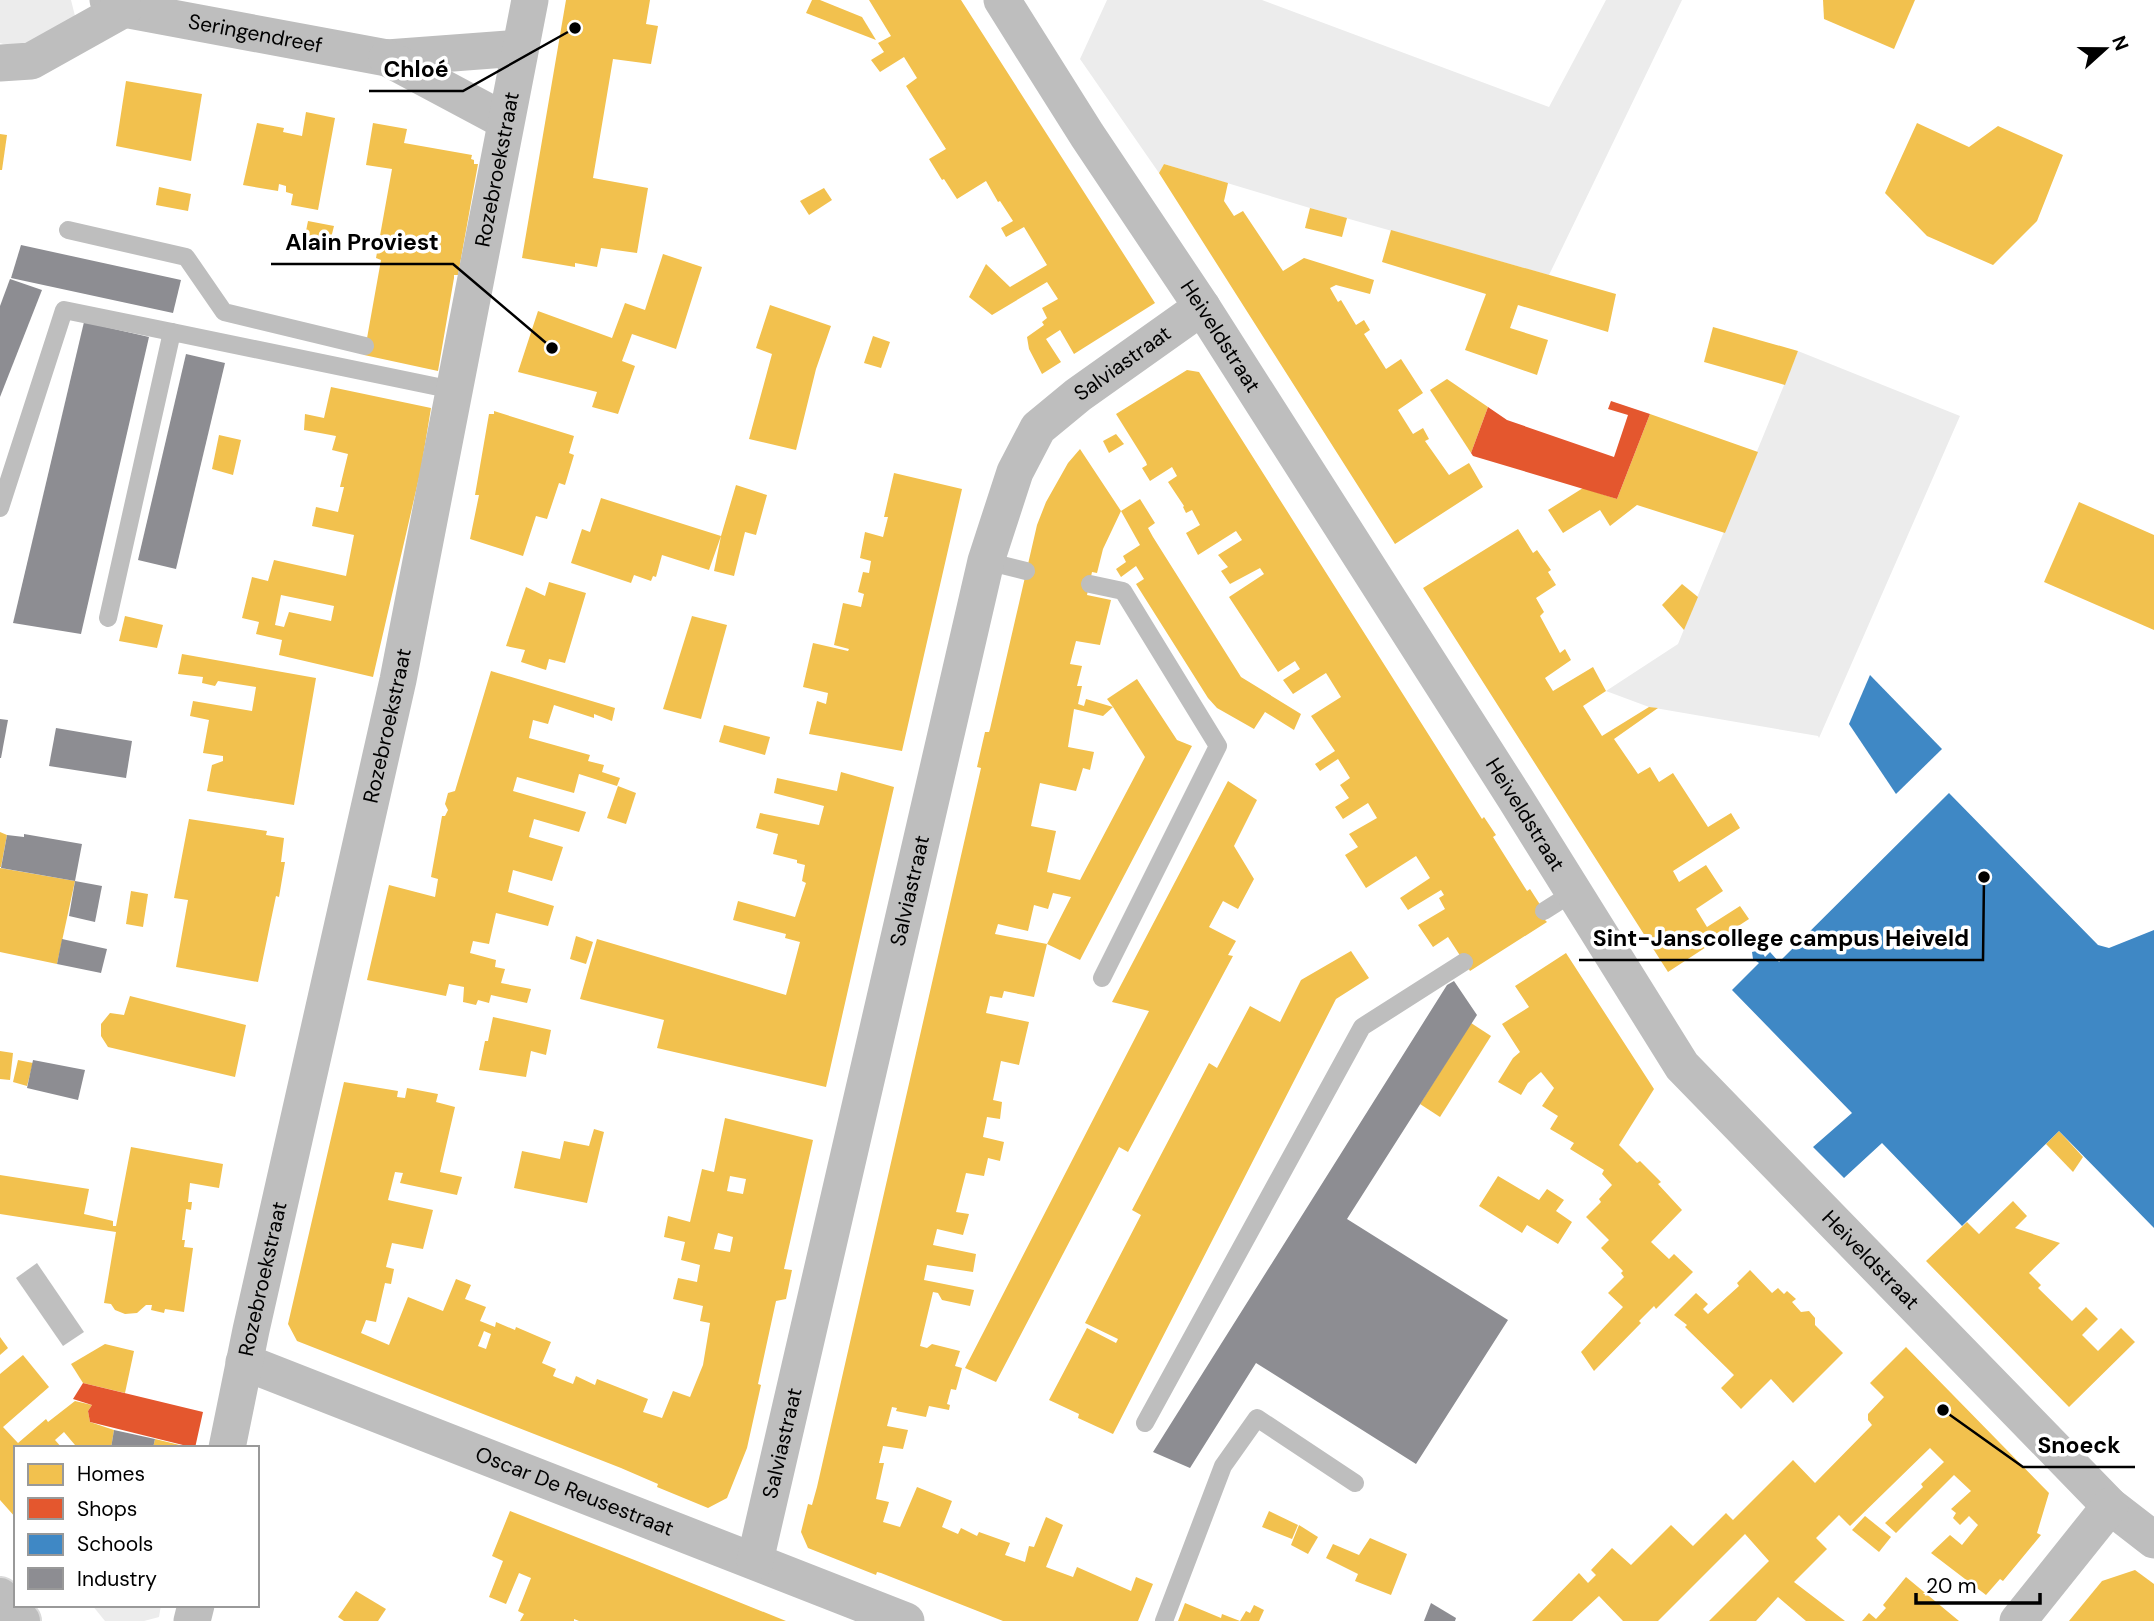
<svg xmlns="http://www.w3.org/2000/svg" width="2154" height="1621" font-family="'DM Sans',sans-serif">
  <rect width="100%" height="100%" fill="#fff"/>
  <g fill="#ececec">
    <path d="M0 0H71L75 16 72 23C49 33 25 51 0 43Z"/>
    <path d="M1107 0H1262L1549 107 1606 0H1682L1549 275 1310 208 1164 164 1159 173 1080 59Z"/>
    <path d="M1798 351 1960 416 1819 738 1818 736 1649 707 1606 691 1678 644Z"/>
    <path d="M92 1605H161L159 1617 144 1621H105Z"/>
  </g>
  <path fill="#bfbfbf" d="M37 1263 84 1332 63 1346 16 1278Z"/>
  <g fill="#f2c14e" fill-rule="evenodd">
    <path d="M566 0H650L646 24 658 26 651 64 613 59 593 178 648 188 637 253 601 248 597 267 575 263V267L522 258Z"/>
    <path d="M812 0H820L862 17 876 40 806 13Z"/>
    <path d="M869 0H961L1155 303 1074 354 1060 330 1046 339 1061 362 1042 374 1029 349 1027 337 1044 325 1042 322 1047 318 1042 308 1058 299 1047 282 992 315 969 297 986 264 1010 287 1047 265 1024 227 1006 237 1001 228 1013 221 1000 201 998 202 986 181 957 199 944 179 942 180 929 159 946 149 906 86 917 78 904 57 880 72 871 60 884 52 878 43 891 36Z"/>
    <path d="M1823 0H1915L1894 49 1824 19Z"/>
    <path d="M126 81 202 94 191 161 116 146Z"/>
    <path d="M306 112 335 118 318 210 291 205 293 194 286 192V186L279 184 278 191 243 185 257 123 284 128 283 132 302 136Z"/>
    <path d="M373 123 407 129 404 143 472 155 471 159 474 160V164H478L458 275H454V278L438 371 364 355 381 260 376 258 392 169 366 165Z"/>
    <path d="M1917 123 1969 147 1998 126 2063 155 2037 221 1993 265 1927 236 1885 193Z"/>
    <path d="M0 134 7 135 2 170H0Z"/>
    <path d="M1164 164 1228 183 1224 201 1234 216 1243 211 1283 271 1304 258 1374 280 1370 294 1336 285 1330 288 1338 302 1341 300 1356 325 1364 320 1370 330 1364 334 1386 369 1401 359 1423 393 1398 410 1413 434 1423 428 1429 439 1425 441 1449 475 1469 463 1483 487 1395 544 1159 173Z"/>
    <path d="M159 187 191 194 188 211 156 205Z"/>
    <path d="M824 188 832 200 809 215 800 201Z"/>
    <path d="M1310 208 1347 218 1342 237 1305 228Z"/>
    <path d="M308 221 334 226 329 246 304 241Z"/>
    <path d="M1391 230 1616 294 1608 332 1518 305 1510 328 1548 340 1537 375 1465 350 1486 294 1382 262Z"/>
    <path d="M663 254 702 267 676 349 632 334 622 361 635 366 618 414 592 407 597 392 518 372 538 311 612 338 625 303 645 310Z"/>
    <path d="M770 305 831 326 816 369 796 450 749 439 772 354 756 348Z"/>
    <path d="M1713 327 1798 351 1785 385 1704 362Z"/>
    <path d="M873 336 890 342 881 368 864 363Z"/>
    <path d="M1187 370 1199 372 1482 819 1484 817 1496 835 1493 837 1527 891 1530 889 1548 917 1545 920 1547 922 1470 971 1448 937 1433 947 1418 925 1445 909 1439 898 1444 895 1441 890 1408 910 1400 898 1430 878 1416 856 1366 888 1345 855 1358 847 1349 834 1377 818 1368 803 1343 819 1335 807 1349 798 1340 785 1350 778 1338 759 1320 771 1315 764 1335 751 1311 716 1341 697 1326 673 1293 694 1283 680 1300 669 1295 661 1278 672 1229 597 1264 574 1260 568 1230 584 1221 571 1228 567 1218 555 1242 540 1236 531 1198 555 1186 533 1200 525 1192 510 1186 513 1183 507 1184 506 1168 482 1177 476 1172 467 1150 481 1142 468 1147 465 1146 462 1116 414Z"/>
    <path d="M1447 379 1488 407 1471 453 1430 390Z"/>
    <path d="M331 387 431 408 421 469 373 677 279 655 282 640 256 634 259 622 242 618 252 577 268 581 274 560 346 576 354 535 312 526 316 507 338 512 344 487H340L348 454 332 450 336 436 304 430 305 414 324 418ZM281 595 334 606 331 621 289 612 284 627 275 625Z"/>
    <path d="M494 411 574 436 569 453 574 455 565 485 559 483 547 519 536 516 523 556 470 539 479 495H475L489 414H494Z"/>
    <path d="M1650 414 1758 452 1725 533 1637 505 1610 526 1600 510 1563 533 1548 510 1583 488 1617 499Z"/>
    <path d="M1116 434 1124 444 1109 453 1103 441Z"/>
    <path d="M219 435 241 440 233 475 212 469Z"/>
    <path d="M1080 449 1121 511 1103 549 1097 573 1092 572 1087 595 1111 600 1100 645 1076 641 1070 664 1082 666 1077 686H1082L1078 704 1084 706 1086 699 1113 707 1107 699 1137 679 1177 740 1192 746 1080 960 1047 944 1071 897 1053 893 1048 909 1034 905 1028 931 998 924 995 934 1047 944 1034 997 1004 991 1002 998 990 996 986 1013 1029 1022 1019 1065 1001 1061 993 1100 1002 1102 1000 1119 987 1117 983 1137 1004 1142 1000 1161 988 1158 984 1176 966 1173 956 1212 969 1214 963 1235 937 1229 933 1245 976 1254 973 1272 927 1265 924 1280 974 1290 970 1306 942 1300 938 1293 933 1292 920 1346 927 1348 932 1344 960 1351 955 1366 962 1368 956 1390 951 1389 947 1404 950 1405 949 1410 929 1406 926 1417 896 1411 897 1408 892 1407 887 1426 908 1430 903 1449 883 1446 879 1463H884L876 1499 889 1502 883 1522 900 1527 917 1487 952 1501 942 1527 958 1534 961 1528 977 1536 979 1532 1010 1543 1005 1555 1025 1562 1029 1546 1034 1547 1046 1517 1063 1525 1046 1567 1073 1577 1077 1567 1131 1591 1136 1577 1153 1584 1138 1621H1003L881 1573 877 1572 876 1575 808 1548 801 1532 808 1504 812 1505 817 1487 981 768 977 767 985 732H989L990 729 1037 525 1046 502 1068 463ZM1113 707 1145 757 1080 880 1047 872 1056 831 1031 826 1040 783 1076 791 1083 768 1090 770 1094 752 1068 747 1074 709 1103 716Z"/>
    <path d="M894 473 962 489 902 751 809 734 817 701 826 704 828 693 803 687 813 643 848 651 849 649 834 645 843 603 861 607 864 594 858 592 863 572 869 573 871 561 860 558 865 532 883 537 888 517H884Z"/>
    <path d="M736 485 767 495 756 535 745 532 734 576 714 571 721 536 709 570 662 555 656 577 653 576 651 581 634 575 631 583 571 563 582 529 590 532 601 498 721 536Z"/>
    <path d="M1140 499 1155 523 1148 528 1153 537 1241 677 1301 714 1294 730 1265 712 1254 729 1217 708 1208 698 1136 584 1144 579 1136 566 1121 577 1116 569 1126 562 1123 556 1140 545 1121 511Z"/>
    <path d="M2079 502 2154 535V630L2044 582Z"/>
    <path d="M1518 529 1533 553 1537 550 1551 570 1548 572 1556 585 1536 598 1544 612 1540 616 1560 653 1565 649 1571 660 1545 678 1553 691 1593 667 1606 691 1583 706 1602 736 1649 707 1658 708 1614 739 1638 774 1650 767 1659 782 1673 773 1708 827 1731 813 1740 828 1673 871 1679 882 1706 865 1723 891 1696 909 1707 927 1740 906 1749 919 1668 972 1423 588Z"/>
    <path d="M549 582 586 593 565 663 549 659 546 670 521 662 525 650 506 646 526 587 545 596Z"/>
    <path d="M1682 584 1698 597 1684 630 1662 605Z"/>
    <path d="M125 616 163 625 157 648 119 641Z"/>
    <path d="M692 616 727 625 701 719 663 709Z"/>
    <path d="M182 654 316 678 294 805 207 791 212 765 223 761V756L203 753 209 720 190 716 193 701 252 711 256 687 218 681 215 686 202 683 203 677 178 674Z"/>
    <path d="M491 671 615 708 612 721 594 714V718L554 705 548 724 533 720 529 738 590 755 588 761 604 765 602 772 620 778 617 786 579 774 574 793 517 777 513 791 586 812 579 832 534 819 529 837 563 847 552 881 513 870 508 892 554 906 548 926 496 913 489 944 473 941 470 953 496 960 495 967 505 969 501 983 531 989 527 1003 491 995 489 1003 478 1000 476 1005 463 1002 464 987 449 984 446 996 367 980 389 885 435 897 438 879 431 877 442 816H445L448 810 445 804 448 793 455 791Z"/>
    <path d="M724 725 770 737 765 755 719 742Z"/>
    <path d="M841 772 894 787 826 1087 657 1048 664 1020 580 999 597 939 786 995 800 942 785 938 786 934 733 920 738 901 795 917 806 883 802 881 805 865 797 863V860L773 854 778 834 756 828 760 813 819 825 824 806 774 793 777 778 837 791Z"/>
    <path d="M1228 781 1257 800 1234 846 1254 879 1238 909 1223 901 1209 927 1236 941 1228 955 1233 956 1128 1152 1119 1147 996 1382 965 1368 1149 1011 1112 1002Z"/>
    <path d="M618 786 636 793 626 824 607 818Z"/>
    <path d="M189 819 267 831 266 835 284 838 281 862H285L279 897 276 896 258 982 176 967 188 900 174 898Z"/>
    <path d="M0 832 7 835 1 867H0Z"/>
    <path d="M0 868 75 881 57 964 0 952Z"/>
    <path d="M131 891 148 894 143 927 126 924Z"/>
    <path d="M576 936 593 942 586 964 570 959Z"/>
    <path d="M1351 951 1369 978 1336 999 1113 1434 1078 1418 1079 1414 1049 1400 1087 1328 1116 1343 1118 1339 1085 1323 1141 1215 1132 1210 1209 1063 1217 1068 1250 1006 1280 1022 1301 980Z"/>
    <path d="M1566 953 1654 1089 1619 1145 1637 1163 1640 1161 1661 1182 1658 1184 1682 1210 1651 1242 1669 1259 1674 1254 1693 1272 1656 1309 1654 1306 1639 1321 1641 1323 1594 1371 1581 1352 1623 1307 1608 1293 1624 1277 1621 1273 1623 1271 1601 1248 1609 1240 1586 1217 1601 1202 1599 1199 1612 1185 1602 1174 1604 1170 1570 1149 1574 1143 1550 1129 1558 1116 1542 1106 1554 1088 1541 1072 1528 1083 1521 1095 1498 1082 1513 1058 1520 1052 1502 1024 1529 1007 1515 986Z"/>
    <path d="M130 996 246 1025 235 1077 108 1047 101 1036V1024L110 1013 124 1015Z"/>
    <path d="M493 1017 551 1030 546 1055 531 1051 526 1077 479 1070 485 1041H488Z"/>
    <path d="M1471 1023 1491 1036 1440 1117 1420 1104Z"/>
    <path d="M0 1051 13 1053 10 1080 0 1079Z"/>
    <path d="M18 1060 33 1063 27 1086 13 1082Z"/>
    <path d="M344 1082 398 1091 397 1097 405 1098 407 1088 438 1094 436 1102 455 1107 440 1172 462 1177 457 1195 400 1183 403 1173 395 1172 388 1200 433 1210 423 1249 392 1243 386 1267 394 1269 391 1284 385 1283 376 1322 366 1320 361 1333 389 1345 408 1297 443 1311 456 1279 471 1285 465 1299 486 1307 480 1321 495 1327 496 1322 515 1330 516 1327 551 1342 542 1363 556 1369 553 1376 573 1384 576 1376 595 1385 597 1379 648 1399 643 1412 662 1418 673 1391 690 1397 703 1365 710 1323 700 1321 703 1306 673 1299 678 1278 697 1282 700 1265 681 1260 685 1242 664 1237 668 1216 690 1222 702 1169 714 1172 725 1118 813 1140 784 1269 792 1270 786 1299 776 1301 758 1384 761 1385 747 1448 727 1498 708 1508 657 1487 658 1484 621 1468 297 1341 288 1324ZM730 1176 746 1179 743 1194 727 1191ZM718 1233 733 1237 730 1252 714 1249ZM484 1331 491 1334 486 1349 478 1346Z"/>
    <path d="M594 1129 604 1132 587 1203 514 1188 522 1151 560 1159 564 1141 589 1146Z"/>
    <path d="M2059 1131 2083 1157 2073 1172 2046 1144Z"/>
    <path d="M131 1147 223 1164 219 1188 190 1183 188 1202H192L191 1210 186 1209 182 1240H185L184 1247 193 1248 184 1312 165 1309 164 1313 151 1310 152 1305H146L137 1313 125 1314 115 1310 111 1304 104 1303 116 1232 0 1214V1175L89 1189 84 1214 113 1221V1226H116Z"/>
    <path d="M1498 1176 1539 1200 1547 1189 1564 1200 1556 1211 1572 1222 1558 1244 1527 1225 1522 1233 1479 1206Z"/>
    <path d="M2013 1201 2027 1216 2015 1228 2060 1243 2029 1273 2041 1285 2038 1288 2072 1321 2086 1307 2098 1319 2082 1335 2098 1351 2121 1328 2135 1342 2069 1407 1926 1261 1967 1222 1979 1234Z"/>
    <path d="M1750 1270 1772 1293 1778 1288 1784 1294 1787 1291 1796 1299 1792 1302 1801 1312 1809 1311 1815 1318V1325L1843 1353 1793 1403 1771 1379 1741 1409 1721 1388 1734 1375 1685 1327 1687 1325 1674 1315 1696 1293 1708 1304 1703 1309 1708 1314 1739 1286 1737 1283Z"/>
    <path d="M0 1337 8 1348 0 1355Z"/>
    <path d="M105 1344 134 1351 125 1393 83 1383 71 1364Z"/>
    <path d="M1906 1347 2049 1493 2037 1533 2041 1535 2003 1581 2000 1579 1986 1595 1931 1553 1950 1535 1962 1545 1978 1525 1969 1516 1960 1525 1953 1518 1956 1513 1951 1509 1971 1491 1954 1475 1896 1533 1885 1523 1923 1487 1921 1484 1944 1462 1930 1448 1850 1526 1839 1515 1816 1538 1827 1549 1794 1582 1845 1621H1806L1778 1597 1756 1621H1709L1769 1561 1745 1534 1658 1621H1623L1599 1596 1572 1621H1532L1579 1573 1588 1583 1596 1575 1591 1570 1612 1548 1631 1565 1671 1525 1693 1546 1726 1513 1733 1520 1793 1460 1815 1483 1872 1425 1868 1420V1414L1884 1397 1870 1383Z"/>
    <path d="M23 1355 49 1387 3 1427 18 1443 46 1419 48 1422 75 1401 92 1405 88 1411 90 1422 114 1430 111 1448H71L75 1445 64 1432 55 1440 62 1448H16V1518L0 1500V1374Z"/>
    <path d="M155 1439 188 1447V1448H153Z"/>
    <path d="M510 1511 637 1561 786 1621H579L574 1619V1621H520L524 1614 518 1611 531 1578 519 1573 506 1604 489 1597 503 1561 492 1556Z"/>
    <path d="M1269 1511 1298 1525 1292 1539 1262 1527Z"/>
    <path d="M1865 1516 1891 1537 1879 1552 1852 1530Z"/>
    <path d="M1299 1525 1318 1537 1308 1554 1291 1545Z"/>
    <path d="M1370 1538 1407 1554 1391 1595 1355 1581 1358 1574 1326 1558 1333 1544 1359 1555Z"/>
    <path d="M2135 1570 2154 1584V1621H2069L2102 1581Z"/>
    <path d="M1906 1577 1959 1621H1862L1869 1613 1876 1619 1886 1608 1883 1605Z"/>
    <path d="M356 1591 386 1609 378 1621H344L338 1617Z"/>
    <path d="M1185 1603 1221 1618 1222 1614 1240 1621 1246 1611 1250 1613 1254 1605 1264 1610 1259 1621H1178Z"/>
  </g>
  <g fill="#e4572e">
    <path d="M1611 401 1650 414 1617 499 1473 456 1471 453 1488 407 1507 420 1614 457 1628 415 1608 409Z"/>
    <path d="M83 1383 203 1412 195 1448 90 1422 88 1411 92 1405 73 1399Z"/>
  </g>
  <g fill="#3f88c5">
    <path d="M1870 675 1942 749 1896 794 1849 724Z"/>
    <path d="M1949 793 2098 945 2109 948 2154 930V1228L2059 1131 1962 1226 1882 1143 1844 1178 1813 1147 1852 1113 1732 990 1759 963 1753 959 1752 952 1761 950 1765 957 1770 952 1779 962Z"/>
  </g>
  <g fill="#8d8d92">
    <path d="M21 245 181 280 173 313 11 278Z"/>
    <path d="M10 279 42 290 0 397V306Z"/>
    <path d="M84 322 149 337 81 634 13 623Z"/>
    <path d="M186 354 225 363 176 569 138 560Z"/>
    <path d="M0 719 8 720 1 758H0Z"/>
    <path d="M56 728 132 741 126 778 49 766Z"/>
    <path d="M24 834 82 844 75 881 1 868 7 835 24 837Z"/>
    <path d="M75 881 102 886 95 922 69 916Z"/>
    <path d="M62 939 107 949 101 973 57 964Z"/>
    <path d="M1454 981 1477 1015 1347 1219 1508 1320 1416 1464 1256 1363 1190 1468 1153 1452 1447 985Z"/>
    <path d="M33 1060 85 1070 78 1100 27 1088Z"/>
    <path d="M114 1430 155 1439 153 1448H111Z"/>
    <path d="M1431 1603 1456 1618 1455 1621H1424Z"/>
  </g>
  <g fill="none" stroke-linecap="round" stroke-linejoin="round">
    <g stroke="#dbdbdb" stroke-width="42">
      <path id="primary" d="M0 1597 21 1621"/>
    </g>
    <g stroke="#bebebe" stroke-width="18">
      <path d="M68 230 186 257 224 312 365 346"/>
      <path d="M0 508 64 310 172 332"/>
      <path d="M986 561 1026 571"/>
      <path d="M1090 584 1123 591 1218 746 1102 978"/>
      <path d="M108 618 172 332 453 390"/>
      <path d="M1544 911 1574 892"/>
      <path d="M1145 1423 1362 1027 1464 962"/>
      <path d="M1164 1621 1223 1466 1257 1418 1355 1483"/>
    </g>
    <g stroke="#bebebe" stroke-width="37">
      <path id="s1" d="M108 0 124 9 387 58 520 48"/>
      <path id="s2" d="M1002 0 1087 135 1202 307 1515 798 1682 1066 2110 1506 2154 1540"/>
      <path d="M387 58 505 121"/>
      <path d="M0 63 31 61 124 9"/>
      <path id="s3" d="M244 1362 906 1621"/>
      <path id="s4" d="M227 1448 251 1330 398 680 530 0"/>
      <path id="s5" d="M755 1561 986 561 1015 472 1038 428 1078 395 1202 307"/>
      <path d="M192 1621 196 1605"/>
      <path d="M2018 1621 2110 1506"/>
    </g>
    <use href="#primary" stroke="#bebebe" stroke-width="38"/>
  </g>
  <g text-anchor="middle" stroke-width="7" stroke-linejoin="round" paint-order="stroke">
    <g font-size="21" fill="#000" stroke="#fff">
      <text dy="7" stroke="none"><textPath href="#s1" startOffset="152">Seringendreef</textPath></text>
      <text dy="7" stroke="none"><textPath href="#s4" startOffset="1307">Rozebroekstraat</textPath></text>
      <text dy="7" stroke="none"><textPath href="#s2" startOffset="401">Heiveldstraat</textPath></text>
      <text dy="7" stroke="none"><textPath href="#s5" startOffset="1276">Salviastraat</textPath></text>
      <text dy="7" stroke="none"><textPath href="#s4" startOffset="740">Rozebroekstraat</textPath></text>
      <text dy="7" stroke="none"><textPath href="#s2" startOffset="968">Heiveldstraat</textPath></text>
      <text dy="7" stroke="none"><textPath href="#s5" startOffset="688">Salviastraat</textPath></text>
      <text dy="7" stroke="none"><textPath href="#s2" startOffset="1535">Heiveldstraat</textPath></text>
      <text dy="7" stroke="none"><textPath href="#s4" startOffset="173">Rozebroekstraat</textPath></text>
      <text dy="7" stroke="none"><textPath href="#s5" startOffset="121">Salviastraat</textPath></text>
      <text dy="7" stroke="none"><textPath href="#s3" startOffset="355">Oscar De Reusestraat</textPath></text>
    </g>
  </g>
  <path fill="none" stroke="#000" stroke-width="2.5" d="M575 28L463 91H369M552 348L453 264H271M1984 877L1983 960H1579M1943 1410L2023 1467H2135"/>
  <g fill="#000" stroke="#fff" stroke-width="2.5">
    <circle cx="575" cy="28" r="7"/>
    <circle cx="552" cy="348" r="7"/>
    <circle cx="1984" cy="877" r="7"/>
    <circle cx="1943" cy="1410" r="7"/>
  </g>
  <g font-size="23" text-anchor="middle" font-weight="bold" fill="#000" stroke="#fff" stroke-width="7" stroke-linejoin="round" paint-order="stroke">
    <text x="416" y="77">Chloé</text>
    <text x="362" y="250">Alain Proviest</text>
    <text x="1781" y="946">Sint-Janscollege campus Heiveld</text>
    <text x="2079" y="1453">Snoeck</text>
  </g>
  <rect x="14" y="1446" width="245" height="161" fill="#ffffff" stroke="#999999" stroke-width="2"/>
  <rect x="28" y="1464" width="35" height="21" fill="#f2c14e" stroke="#999999" stroke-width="2"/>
  <text x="77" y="1481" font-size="21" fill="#000000">Homes</text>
  <rect x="28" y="1498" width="35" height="21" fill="#e4572e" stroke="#999999" stroke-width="2"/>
  <text x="77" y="1516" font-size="21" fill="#000000">Shops</text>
  <rect x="28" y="1534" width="35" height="21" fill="#3f88c5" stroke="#999999" stroke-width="2"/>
  <text x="77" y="1551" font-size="21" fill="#000000">Schools</text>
  <rect x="28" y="1568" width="35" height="21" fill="#8d8d92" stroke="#999999" stroke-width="2"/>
  <text x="77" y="1586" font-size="21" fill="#000000">Industry</text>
  <g transform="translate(2105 49) rotate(69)" stroke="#ffffff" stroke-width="5" paint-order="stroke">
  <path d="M0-5L12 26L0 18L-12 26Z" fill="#000000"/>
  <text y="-10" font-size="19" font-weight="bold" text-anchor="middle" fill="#000000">N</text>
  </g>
  <path d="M1916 1593v10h124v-10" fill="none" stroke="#000000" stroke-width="3.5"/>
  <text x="1926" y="1593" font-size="21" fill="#000000" stroke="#ffffff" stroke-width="5" paint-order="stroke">20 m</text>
</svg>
